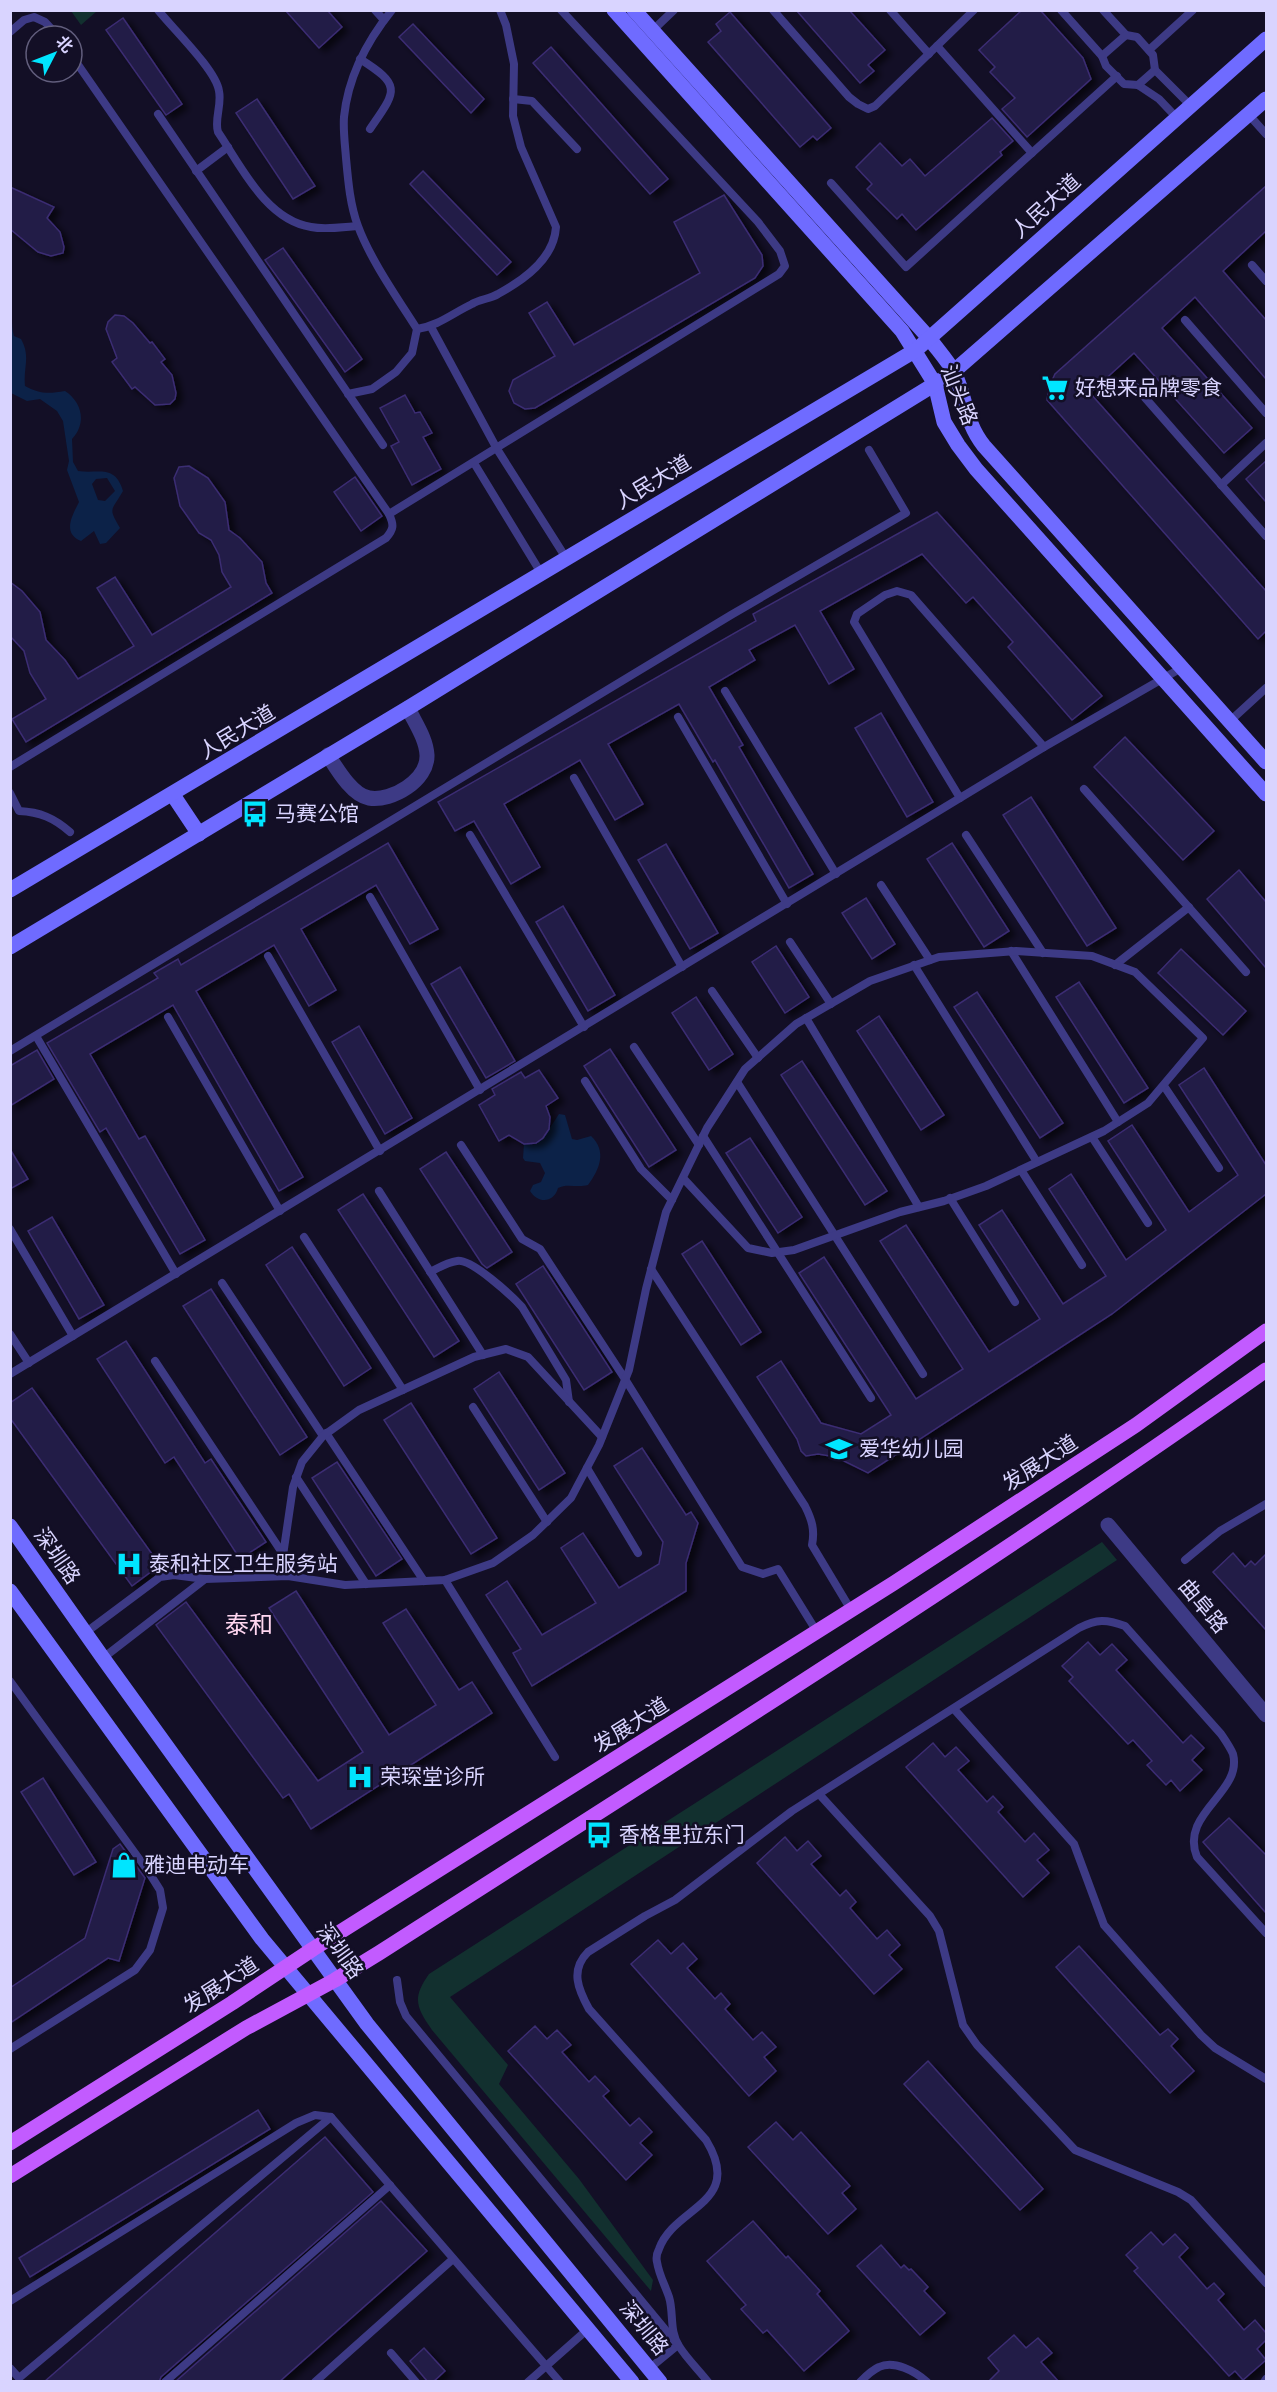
<svg xmlns="http://www.w3.org/2000/svg" width="1277" height="2392" font-family="Lato,'Noto Sans SC',sans-serif">
  <defs>
    <filter id="shadow"><feDropShadow dx="6" dy="4" stdDeviation="3" flood-color="#0009"/></filter>
  </defs>
  <rect width="100%" height="100%" fill="#130f26"/>
  <g fill="#12302f">
    <path d="M71 11H97L81 25Z"/>
    <path d="M1102 1542 1117 1560 450 1997 508 2065 499 2084 579 2179 653 2280 651 2291 432 2030C416 2007 412 1998 429 1974Z"/>
  </g>
  <g fill="#0c2248" fill-rule="evenodd">
    <path d="M10 300C14 312 10 324 14 336L21 339C31 357 23 367 25 386 40 394 48 394 65 391 82 402 87 423 72 439L73 462 78 471C99 474 115 464 123 491 111 512 108 507 120 528L106 543 100 544 94 531 81 541C62 533 72 516 79 502L67 470 69 461 63 421 57 411 40 399 27 401 11 393ZM107 478 115 491 105 501 98 500 92 484 96 479Z"/>
    <path d="M559 1114 565 1115 572 1139 577 1140 591 1136C607 1151 600 1169 588 1185 577 1188 567 1183 558 1188 554 1203 538 1204 530 1191L533 1185 541 1182 545 1173 540 1163 525 1161 523 1158 524 1144C544 1141 549 1129 559 1114Z"/>
  </g>
  <g fill="#241b47" stroke="#3b2d73" stroke-width="1.5" filter="url(#shadow)">
    <path d="M285 10H327L342 27 319 48Z"/>
    <path d="M796 10H849L885 50 868 65 874 71 860 83Z"/>
    <path d="M1022 10H1040L1083 58 1091 79 1027 137 1002 109 1015 98 990 72 995 67 979 50Z"/>
    <path d="M730 12 831 128 817 140 813 136 800 147 708 42 721 31 716 24Z"/>
    <path d="M123 18 182 104 166 115 106 30Z"/>
    <path d="M413 24 484 99 471 113 399 37Z"/>
    <path d="M551 47 668 179 650 194 533 63Z"/>
    <path d="M257 99 315 186 293 199 236 113Z"/>
    <path d="M992 118 1013 141 1000 152 1002 155 916 230 902 214 897 219 867 189 872 184 856 167 880 143 902 166 910 159 925 176Z"/>
    <path d="M423 171 511 262 497 275 410 184Z"/>
    <path d="M1266 186V231L1223 271 1266 320V379L1195 297 1162 328 1252 428 1224 453 1134 353 1090 393 1266 591V631L1258 639 1047 400 1049 387 1055 374Z"/>
    <path d="M10 187 54 207 47 218 60 232 64 247 63 253 51 256 38 252 10 229Z"/>
    <path d="M724 195 762 255 763 266 755 278 535 408 525 409 514 403 509 391 513 380 555 356 529 313 547 302 574 345 700 273 674 222Z"/>
    <path d="M283 248 362 359 345 372 265 260Z"/>
    <path d="M115 315 124 316 133 323 150 343 152 342 165 359 161 362 172 375 176 393 175 399 170 404 155 405 135 387 132 389 112 362 117 358 106 329 108 322Z"/>
    <path d="M405 395 415 413 420 412 432 433 423 437 441 469 412 485 391 446 399 442 380 408Z"/>
    <path d="M1266 461V502L1246 479Z"/>
    <path d="M189 466 208 478 225 502 229 530 240 538 262 562 266 583 272 593 26 742 12 719 46 699 30 673 24 651 10 636V582L22 591 40 612 46 640 65 660 78 679 134 646 97 588 115 577 152 635 231 587 222 572 219 555 211 540 199 533 180 506 174 478 179 467Z"/>
    <path d="M355 477 382 516 361 531 334 492Z"/>
    <path d="M937 512 1102 696 1072 720 1008 647 1013 642 973 597 966 603 922 554 820 611 854 669 829 684 795 625 749 650 755 660 709 687 743 745 739 747 813 874 789 888 715 760 713 762 679 704 608 744 643 804 615 820 580 760 504 804 540 867 511 884 474 821 455 831 438 802 756 621 753 614Z"/>
    <path d="M881 713 933 802 907 817 855 728Z"/>
    <path d="M1125 737 1214 831 1183 860 1094 767Z"/>
    <path d="M1031 797 1116 928 1087 946 1003 815Z"/>
    <path d="M388 843 438 929 410 944 376 885 301 929 336 990 309 1006 274 945 196 991 303 1177 279 1191 173 1005 90 1054 139 1139 145 1136 205 1240 180 1254 106 1128 100 1132 47 1043 158 978 154 973 178 959 181 965Z"/>
    <path d="M952 843 1009 931 984 947 927 859Z"/>
    <path d="M666 844 718 933 690 949 638 860Z"/>
    <path d="M1239 870 1266 902V968L1207 899Z"/>
    <path d="M866 898 895 944 872 959 842 913Z"/>
    <path d="M563 906 615 995 588 1011 536 922Z"/>
    <path d="M776 946 809 997 785 1013 752 962Z"/>
    <path d="M1181 949 1246 1011 1223 1035 1158 973Z"/>
    <path d="M460 967 515 1061 486 1078 431 984Z"/>
    <path d="M1079 982 1148 1088 1124 1103 1056 997Z"/>
    <path d="M977 992 1063 1123 1040 1138 954 1007Z"/>
    <path d="M696 997 733 1054 709 1070 672 1013Z"/>
    <path d="M879 1016 944 1115 921 1130 857 1031Z"/>
    <path d="M359 1026 412 1118 385 1134 332 1042Z"/>
    <path d="M610 1049 676 1150 649 1167 584 1066Z"/>
    <path d="M37 1050 54 1079 10 1106V1066Z"/>
    <path d="M802 1061 887 1191 865 1205 781 1075Z"/>
    <path d="M1204 1068 1266 1165V1194L1112 1314 868 1473 836 1457 818 1454 806 1456 801 1451 797 1439 757 1377 781 1361 821 1423 861 1434 891 1415 799 1273 824 1257 916 1399 963 1369 880 1241 906 1225 989 1352 1040 1319 979 1225 1002 1210 1063 1304 1106 1276 1049 1189 1071 1174 1126 1260 1166 1230 1108 1141 1132 1125 1189 1212 1238 1175 1179 1085Z"/>
    <path d="M539 1070 558 1098 546 1106 550 1117 549 1129 543 1138 536 1143 524 1144 509 1135 499 1141 479 1105 495 1095 492 1089 521 1072 525 1078Z"/>
    <path d="M750 1138 802 1217 778 1233 726 1153Z"/>
    <path d="M10 1149 28 1179 10 1189Z"/>
    <path d="M446 1152 512 1252 487 1268 482 1264 420 1169Z"/>
    <path d="M363 1194 459 1341 434 1357 338 1210Z"/>
    <path d="M52 1217 104 1305 79 1319 28 1231Z"/>
    <path d="M702 1241 761 1332 741 1345 682 1254Z"/>
    <path d="M292 1247 371 1368 344 1386 266 1265Z"/>
    <path d="M543 1266 612 1372 584 1390 516 1284Z"/>
    <path d="M211 1289 307 1437 280 1455 183 1306Z"/>
    <path d="M126 1341 205 1463 211 1459 266 1542 240 1559 174 1457 165 1463 97 1359Z"/>
    <path d="M499 1372 565 1473 539 1490 474 1389Z"/>
    <path d="M32 1388 160 1565 132 1586 10 1418V1403Z"/>
    <path d="M411 1403 497 1538 471 1554 384 1420Z"/>
    <path d="M642 1448 686 1515 691 1512 698 1523 686 1563V1591L532 1686 513 1653 521 1649 486 1595 507 1581 542 1635 596 1603 561 1548 583 1533 619 1588 659 1564 663 1542 614 1466Z"/>
    <path d="M337 1462 402 1559 376 1576 312 1478Z"/>
    <path d="M1233 1553 1245 1567 1251 1561 1255 1565 1266 1554V1630L1213 1572Z"/>
    <path d="M296 1591 389 1735 436 1705 383 1623 406 1609 459 1690 472 1682 492 1713 311 1829 289 1794 283 1798 156 1625 186 1602 318 1781 363 1752 269 1608Z"/>
    <path d="M1088 1642 1100 1655 1112 1644 1127 1660 1116 1670 1183 1743 1191 1735 1204 1748 1192 1760 1202 1770 1180 1791 1171 1780 1166 1785 1147 1765 1152 1761 1133 1740 1128 1744 1069 1681 1073 1677 1062 1666Z"/>
    <path d="M933 1743 945 1757 956 1747 969 1761 958 1770 987 1802 993 1796 1003 1807 998 1812 1025 1842 1034 1833 1049 1850 1037 1860 1049 1873 1023 1897 906 1767Z"/>
    <path d="M43 1778 96 1862 74 1875 21 1792Z"/>
    <path d="M1229 1818 1266 1855V1913L1203 1842Z"/>
    <path d="M785 1837 797 1851 808 1841 821 1856 811 1864 840 1896 846 1890 856 1902 850 1908 877 1939 887 1930 900 1945 889 1955 902 1969 874 1994 757 1863Z"/>
    <path d="M120 1844 145 1878 119 1961 108 1958 10 2023V1988L85 1938 113 1849Z"/>
    <path d="M658 1940 671 1954 683 1943 697 1959 687 1968 715 1999 721 1993 730 2004 725 2009 753 2040 762 2032 776 2047 764 2057 776 2071 749 2096 631 1964Z"/>
    <path d="M1079 1946 1160 2035 1168 2029 1178 2039 1171 2046 1194 2071 1170 2093 1056 1967Z"/>
    <path d="M535 2026 547 2039 557 2030 571 2045 562 2052 589 2082 595 2076 609 2091 603 2096 630 2126 639 2118 652 2132 640 2143 652 2155 626 2180 508 2051Z"/>
    <path d="M928 2061 1043 2189 1020 2210 904 2084Z"/>
    <path d="M258 2110 270 2129 30 2277 19 2258Z"/>
    <path d="M776 2122 793 2140 801 2132 850 2186 842 2193 856 2209 828 2234 748 2147Z"/>
    <path d="M325 2137 373 2192 161 2377 159 2382H44Z"/>
    <path d="M381 2201 427 2251 279 2382H175Z"/>
    <path d="M753 2221 786 2258 788 2256 820 2291 817 2294 849 2331 804 2371 767 2330 763 2333 741 2309 746 2305 707 2261Z"/>
    <path d="M1151 2232 1163 2245 1175 2234 1188 2248 1179 2257 1207 2289 1214 2283 1224 2294 1218 2300 1244 2330 1255 2320 1266 2333V2340L1257 2349 1266 2360 1243 2380 1235 2371 1229 2376 1134 2271 1138 2268 1126 2255Z"/>
    <path d="M881 2245 901 2268 904 2265 909 2270 911 2269 928 2287 924 2291 945 2313 920 2335 857 2266Z"/>
    <path d="M1014 2335 1026 2348 1038 2338 1052 2353 1041 2362 1059 2382H988L999 2371 988 2358Z"/>
    <path d="M424 2348 445 2371 433 2382H428L410 2361Z"/>
  </g>
  <g fill="none" stroke-linecap="round" stroke-linejoin="round">
    <g stroke="#3d3a85" stroke-width="8">
      <path d="M158 10C173 29 216 70 219 91 222 105 214 120 218 132 241 166 266 220 311 227 326 230 342 227 357 226"/>
      <path d="M375 10 384 20"/>
      <path d="M773 10 849 97 858 104 868 109 875 106 974 10"/>
      <path d="M890 10 929 54"/>
      <path d="M1061 10 1102 56 1106 66 1124 84 1138 85 1159 99 1177 118"/>
      <path d="M1103 10 1126 35 1137 37 1153 55 1155 70 1191 106"/>
      <path d="M652 31 674 10"/>
      <path d="M10 32 24 20 34 17 45 22 58 36"/>
      <path d="M937 46 1032 153"/>
      <path d="M1149 50 1193 10"/>
      <path d="M1102 56 1126 35"/>
      <path d="M360 59C403 86 396 91 370 129"/>
      <path d="M1138 85 1155 70"/>
      <path d="M513 99 532 101 577 149"/>
      <path d="M158 114 383 445"/>
      <path d="M1249 115 1266 134"/>
      <path d="M196 171 228 147"/>
      <path d="M831 183 906 267 1117 76"/>
      <path d="M1252 265 1266 281"/>
      <path d="M1185 320 1266 413"/>
      <path d="M431 327 497 449 566 558"/>
      <path d="M417 329C438 326 453 313 472 304 480 299 490 299 498 294 524 280 554 259 556 227L521 147 513 116 514 64 506 25 500 10"/>
      <path d="M1133 384 1266 536"/>
      <path d="M348 394 372 389 396 372 412 353 417 329C398 299 370 259 358 226 350 205 348 180 346 158 345 145 343 130 344 117 348 77 367 41 392 10"/>
      <path d="M474 463 541 573"/>
      <path d="M1221 485 1266 443"/>
      <path d="M389 514 779 274 785 266 780 251 758 222 561 10"/>
      <path d="M725 691 836 874"/>
      <path d="M678 717 787 904"/>
      <path d="M1230 721 1266 688"/>
      <path d="M10 767 386 538C394 529 394 525 389 514L72 56"/>
      <path d="M574 778 682 967"/>
      <path d="M1084 789 1246 972"/>
      <path d="M10 793 19 811C40 812 54 818 70 832"/>
      <path d="M960 798 854 622 857 614 885 595 897 591 911 595 1044 747"/>
      <path d="M470 835 584 1027"/>
      <path d="M966 835 1043 953"/>
      <path d="M881 885 930 960"/>
      <path d="M370 897 480 1090"/>
      <path d="M790 942 831 1004"/>
      <path d="M1011 951 1118 1122"/>
      <path d="M268 956 380 1151"/>
      <path d="M914 965 1037 1162"/>
      <path d="M1115 965 1189 907"/>
      <path d="M712 991 758 1058"/>
      <path d="M168 1017 280 1211"/>
      <path d="M806 1018 919 1207"/>
      <path d="M36 1036 176 1274"/>
      <path d="M634 1047 699 1145"/>
      <path d="M10 1051 731 615 906 513 869 450"/>
      <path d="M585 1081 641 1169 672 1200"/>
      <path d="M737 1082 923 1374"/>
      <path d="M1164 1086 1219 1168"/>
      <path d="M703 1136 871 1398"/>
      <path d="M1092 1137 1148 1223"/>
      <path d="M461 1145 522 1239 540 1249 625 1379 742 1567 763 1574 778 1569 817 1632"/>
      <path d="M1021 1170 1082 1265"/>
      <path d="M379 1191 483 1355"/>
      <path d="M950 1198 1015 1302"/>
      <path d="M10 1229 73 1336"/>
      <path d="M304 1237 403 1390"/>
      <path d="M651 1269 805 1506C812 1520 815 1530 812 1545L851 1610"/>
      <path d="M430 1272C438 1268 448 1262 457 1261 471 1258 512 1296 522 1307L566 1380 569 1402"/>
      <path d="M222 1283 323 1436"/>
      <path d="M10 1334 29 1363"/>
      <path d="M155 1361 283 1554"/>
      <path d="M10 1374 1044 747 1183 667"/>
      <path d="M473 1407 547 1522"/>
      <path d="M326 1433 424 1581"/>
      <path d="M587 1468 638 1553"/>
      <path d="M296 1477 366 1584"/>
      <path d="M1185 1560 1220 1531 1266 1504"/>
      <path d="M280 1576 293 1487 302 1462 323 1436 359 1410 474 1357 506 1349 528 1357 602 1437"/>
      <path d="M445 1580 555 1757"/>
      <path d="M85 1633 160 1577 174 1575 205 1579 288 1576 345 1585 445 1580 493 1563 533 1535 571 1498 599 1445 629 1370 646 1289 666 1212 707 1128 745 1069 796 1024 870 981 939 957 1016 951 1092 956 1135 972 1203 1038 1148 1103 1104 1131 986 1186 944 1201 900 1212 794 1250 772 1253 748 1248 683 1178"/>
      <path d="M103 1658 205 1579"/>
      <path d="M10 1681 148 1871 160 1890 163 1908 150 1950 135 1970 10 2049"/>
      <path d="M954 1709 1074 1844 1104 1925 1201 2035 1215 2048 1266 2079"/>
      <path d="M819 1794 930 1916 939 1931 963 2025 977 2045 1075 2150 1178 2192 1191 2200 1266 2283"/>
      <path d="M397 1980 400 2002 406 2016 678 2345 650 2368"/>
      <path d="M10 2301 296 2123 315 2115 331 2117 560 2382"/>
      <path d="M391 2353 416 2382"/>
      <path d="M10 2368 19 2378 331 2117"/>
      <path d="M165 2382 390 2185"/>
      <path d="M315 2382 453 2259"/>
      <path d="M528 2382 588 2329"/>
      <path d="M708 2382C699 2370 687 2359 679 2346 669 2331 674 2313 669 2297 665 2285 659 2275 657 2262 656 2258 657 2253 659 2249 674 2206 745 2204 706 2140L589 2009C578 1989 570 1970 588 1952L645 1916 675 1900 792 1811 1079 1628C1097 1619 1106 1619 1125 1626L1221 1734C1225 1740 1230 1747 1233 1754 1243 1793 1179 1813 1197 1857L1266 1933"/>
      <path d="M860 2382C866 2376 872 2370 879 2367 894 2360 915 2371 927 2382"/>
      <path d="M1264 2382 1266 2379"/>
    </g>
    <g stroke="#3d3a85" stroke-width="15">
      <path d="M328 755C337 769 352 795 369 798 392 802 428 780 427 755 426 738 415 723 408 708"/>
      <path d="M1108 1525 1266 1715"/>
    </g>
    <g stroke="#6f6bff" stroke-width="15">
      <path d="M614 10 902 331 935 384 944 422 958 445 976 469 1266 794"/>
      <path d="M634 10 929 338C937 349 947 360 954 372 967 398 964 421 984 446L1266 762"/>
      <path d="M173 795 199 834"/>
      <path d="M10 890 916 350 1266 39"/>
      <path d="M10 947 408 708 935 384 953 372 1266 99"/>
      <path d="M10 1526 103 1658 367 2024 660 2382"/>
      <path d="M10 1591 262 1939 632 2382"/>
    </g>
    <g stroke="#c25bff" stroke-width="15">
      <path d="M10 2143 232 2003 313 1949 894 1583 1136 1425 1266 1331"/>
      <path d="M10 2176 246 2028 335 1980 379 1953C677 1762 977 1574 1266 1370"/>
    </g>
  </g>
  <defs>
    <g id="supermarket-bare" transform="scale(2.07)"><path d="M-6-5.5h2.5l.6 2H6L4.5 2H-2.5L-4.4-4H-6ZM-1.5 3.2a1.3 1.3 0 1 0 .1 0ZM3 3.2a1.3 1.3 0 1 0 .1 0Z" fill="#00e5ff" stroke="#130f26" stroke-width="2.5" paint-order="stroke"/></g>
    <g id="bus-bare" transform="scale(2.07)"><path d="M-5-6H5V4H4V6H2V4H-2V6H-4V4H-5ZM-3.5-4V0h7V-4ZM-3.5 1.2v1.5H-2V1.2ZM2 1.2v1.5H3.5V1.2Z" fill="#00e5ff" stroke="#130f26" stroke-width="2.5" paint-order="stroke"/></g>
    <g id="school-bare" transform="scale(2.07)"><path d="M0-5L7-2L0 1L-7-2ZM-4 1L0 2.5L4 1V4Q0 6-4 4Z" fill="#00e5ff" stroke="#130f26" stroke-width="2.5" paint-order="stroke"/></g>
    <g id="hospital-bare" transform="scale(2.07)"><path d="M-5-5h3v3.5h4V-5h3V5h-3V1.5h-4V5h-3Z" fill="#00e5ff" stroke="#130f26" stroke-width="2.5" paint-order="stroke"/></g>
    <g id="shop-bare" transform="scale(2.07)"><path d="M-5-2.5h2.3a2.7 3.5 0 0 1 5.4 0H5L5.5 6h-11ZM-1.5-2.5h3a1.5 2.3 0 0 0-3 0Z" fill="#00e5ff" stroke="#130f26" stroke-width="2.5" paint-order="stroke"/></g>
  </defs>
  <g fill-rule="evenodd">
    <use href="#supermarket-bare" x="1055" y="388"/>
    <use href="#bus-bare" x="255" y="814"/>
    <use href="#school-bare" x="839" y="1449"/>
    <use href="#hospital-bare" x="129" y="1564"/>
    <use href="#hospital-bare" x="360" y="1777"/>
    <use href="#bus-bare" x="599" y="1835"/>
    <use href="#shop-bare" x="124" y="1865"/>
  </g>
  <g text-anchor="middle" stroke-width="5" stroke-linejoin="round" paint-order="stroke">
    <g font-size="21" fill="#d9d4ff" stroke="#130f26">
      <text transform="translate(1046 206) rotate(-42)" y="7">人民大道</text>
      <text transform="translate(959 395) rotate(68)" y="7">汕头路</text>
      <text transform="translate(653 482) rotate(-31)" y="7">人民大道</text>
      <text transform="translate(237 732) rotate(-31)" y="7">人民大道</text>
      <text transform="translate(1040 1463) rotate(-33)" y="7">发展大道</text>
      <text transform="translate(57 1556) rotate(55)" y="7">深圳路</text>
      <text transform="translate(1203 1606) rotate(50)" y="7">曲阜路</text>
      <text transform="translate(631 1725) rotate(-32)" y="7">发展大道</text>
      <text transform="translate(340 1951) rotate(54)" y="7">深圳路</text>
      <text transform="translate(221 1985) rotate(-33)" y="7">发展大道</text>
      <text transform="translate(644 2328) rotate(51)" y="7">深圳路</text>
    </g>
    <g font-size="21" fill="#d9d4ff" stroke="#130f26" text-anchor="start">
      <text x="1075" y="395">好想来品牌零食</text>
      <text x="275" y="821">马赛公馆</text>
      <text x="859" y="1456">爱华幼儿园</text>
      <text x="149" y="1571">泰和社区卫生服务站</text>
      <text x="380" y="1784">荣琛堂诊所</text>
      <text x="619" y="1842">香格里拉东门</text>
      <text x="144" y="1872">雅迪电动车</text>
    </g>
    <g font-size="24" fill="#ffd6f0" stroke="#130f26">
      <text x="249" y="1633">泰和</text>
    </g>
  </g>
  <rect width="1277" height="2392" fill="none" stroke="#d9d4ff" stroke-width="24"/>
  <g transform="translate(54 54) rotate(48)"><circle r="28" fill="#130f26" stroke="#625e7d" stroke-width="1.5"/>
  <path d="M0-4.5L10 22L0 15L-10 22Z" fill="#00e5ff"/>
  <text y="-9" font-size="16" font-weight="bold" text-anchor="middle" fill="#d9d4ff">北</text>
  </g>
</svg>
